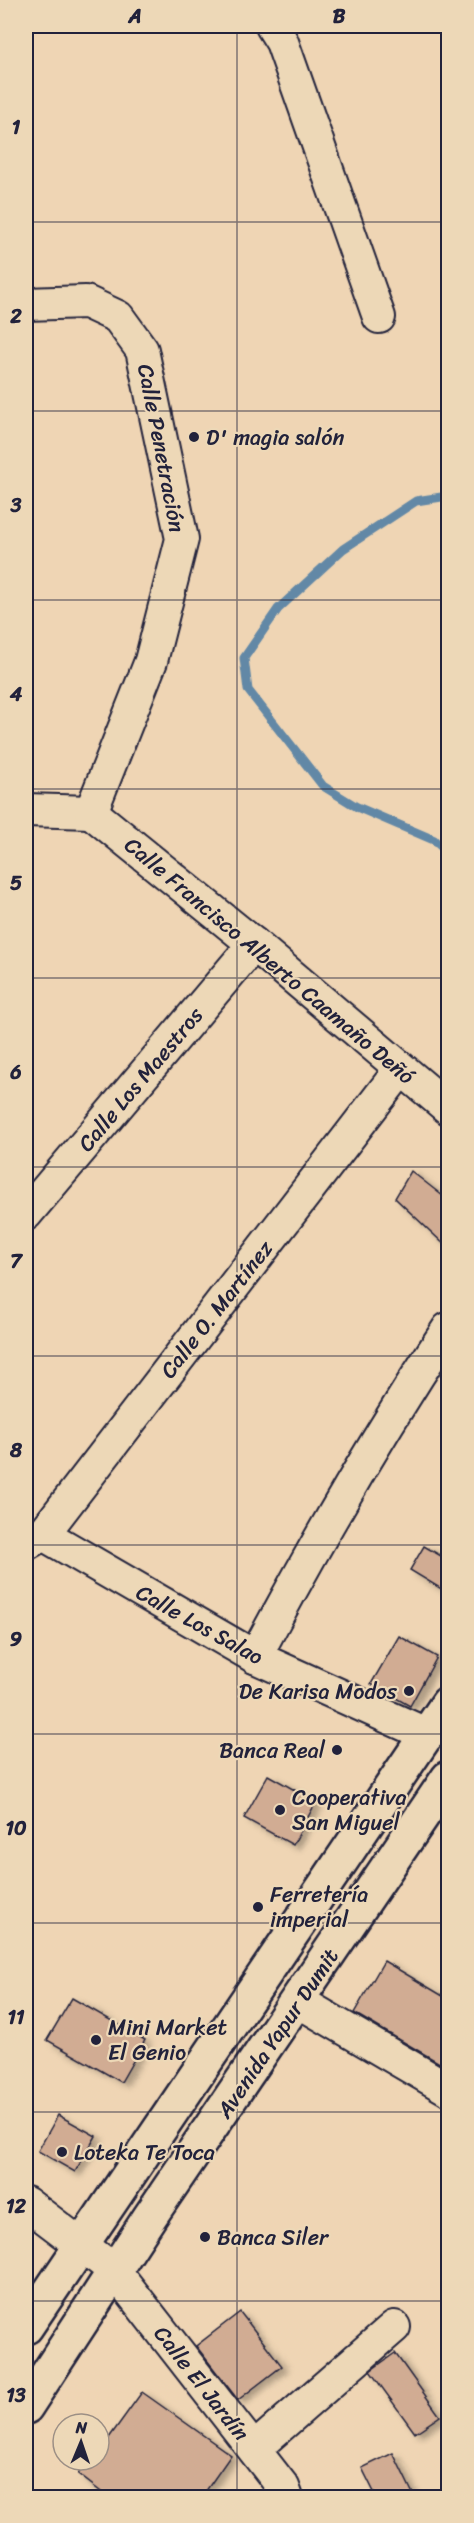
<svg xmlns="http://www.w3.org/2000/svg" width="474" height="2523" font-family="Sriracha,sans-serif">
  <defs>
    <filter id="shadow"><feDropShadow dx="6" dy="4" stdDeviation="3" flood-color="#0004"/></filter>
  </defs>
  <rect width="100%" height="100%" fill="#efd5b4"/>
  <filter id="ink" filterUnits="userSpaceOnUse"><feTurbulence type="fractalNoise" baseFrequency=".0167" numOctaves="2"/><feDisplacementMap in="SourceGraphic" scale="12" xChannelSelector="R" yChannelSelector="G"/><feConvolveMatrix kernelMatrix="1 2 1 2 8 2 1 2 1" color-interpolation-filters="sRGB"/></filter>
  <g filter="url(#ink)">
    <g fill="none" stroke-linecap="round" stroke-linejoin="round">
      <path stroke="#6288a6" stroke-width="9" d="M448 496 416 501 343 549 278 609 244 658 248 690 323 786 357 807 434 840 448 853"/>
    </g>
    <g fill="#d1ac93" stroke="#22223b" stroke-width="1.5" filter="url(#shadow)">
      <path d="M411 1171 448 1200V1248L395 1198Z"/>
      <path d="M424 1546 448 1560V1593L410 1570Z"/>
      <path d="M399 1636 437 1657 410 1706 371 1684Z"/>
      <path d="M268 1775 316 1802 293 1845 244 1818Z"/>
      <path d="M384 1961 448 1999V2068L354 2013Z"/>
      <path d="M72 1998 145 2040 121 2082 47 2040Z"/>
      <path d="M58 2115 96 2136 75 2172 38 2151Z"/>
      <path d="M240 2312 282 2366 238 2400 196 2346Z"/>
      <path d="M395 2353 440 2416 415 2433 370 2371Z"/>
      <path d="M142 2392 231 2455 201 2498H109L78 2474 89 2460H99V2446L104 2440 106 2442Z"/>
      <path d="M393 2453 415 2498H377L362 2468Z"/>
    </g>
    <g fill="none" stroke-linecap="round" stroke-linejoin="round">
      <g stroke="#22223b" stroke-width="36">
        <g id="street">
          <path d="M272 26 282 42 379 317"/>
          <path d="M26 304 86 302 118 317 142 350 182 539 151 661 91 812"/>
          <path d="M26 810 91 812"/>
          <path d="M91 812 254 944 448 1108"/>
          <path d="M26 1214 254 944"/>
          <path d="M43 1534 255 1657 428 1735"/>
          <path d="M26 1544 43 1534 401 1069"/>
          <path d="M255 1657C315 1544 378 1435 448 1329"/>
          <path d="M298 2001 448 2089"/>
          <path d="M26 2203 114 2270 283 2487 287 2498"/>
          <path d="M254 2449 394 2327"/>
        </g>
      </g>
      <g stroke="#22223b" stroke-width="38">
        <g id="primary">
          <path d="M26 2327 448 1703"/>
          <path d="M26 2407 149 2218 448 1778"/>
        </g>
      </g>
      <use href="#street" stroke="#edd8b7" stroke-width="32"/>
      <use href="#primary" stroke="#edd8b7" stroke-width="33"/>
    </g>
  </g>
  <path fill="none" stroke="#22223b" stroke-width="1.5" stroke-opacity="0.55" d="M237 26V2498M26 222H448M26 411H448M26 600H448M26 789H448M26 978H448M26 1167H448M26 1356H448M26 1545H448M26 1734H448M26 1923H448M26 2112H448M26 2301H448"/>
  <g fill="#22223b" stroke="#edd8b7" stroke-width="2">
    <circle cx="194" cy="437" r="6"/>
    <circle cx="409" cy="1691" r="6"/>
    <circle cx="337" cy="1750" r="6"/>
    <circle cx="280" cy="1810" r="6"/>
    <circle cx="258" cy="1907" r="6"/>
    <circle cx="96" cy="2040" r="6"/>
    <circle cx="62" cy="2152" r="6"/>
    <circle cx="205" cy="2237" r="6"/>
  </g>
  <g text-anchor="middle" stroke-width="4.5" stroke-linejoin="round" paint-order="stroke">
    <g font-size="22" fill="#22223b" stroke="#edd8b7" text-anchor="start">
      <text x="206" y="445">D' magia salón</text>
      <text x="397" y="1699" text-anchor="end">De Karisa Modos</text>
      <text x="325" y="1758" text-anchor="end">Banca Real</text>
      <text x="292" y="1805">Cooperativa<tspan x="292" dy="25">San Miguel</tspan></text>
      <text x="270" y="1902">Ferretería<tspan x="270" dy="25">imperial</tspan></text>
      <text x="108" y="2035">Mini Market<tspan x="108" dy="25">El Genio</tspan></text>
      <text x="74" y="2160">Loteka Te Toca</text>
      <text x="217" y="2245">Banca Siler</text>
    </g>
    <g font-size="22" fill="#22223b" stroke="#edd8b7">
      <text transform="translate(162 448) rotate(79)" y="8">Calle Penetración</text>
      <text transform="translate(270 960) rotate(40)" y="8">Calle Francisco Alberto Caamaño Deñó</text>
      <text transform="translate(140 1079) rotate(-50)" y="8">Calle Los Maestros</text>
      <text transform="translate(216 1309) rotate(-52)" y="8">Calle O. Martínez</text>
      <text transform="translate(200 1624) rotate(29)" y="8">Calle Los Salao</text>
      <text transform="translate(277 2033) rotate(-56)" y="8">Avenida Yapur Dumit</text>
      <text transform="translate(202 2383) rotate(52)" y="8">Calle El Jardín</text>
    </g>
  </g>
  <rect width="474" height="2523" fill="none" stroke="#edd8b7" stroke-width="66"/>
  <g transform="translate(81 2442) rotate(2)"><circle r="28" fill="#edd8b7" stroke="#9c8f85" stroke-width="1.5"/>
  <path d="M0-4.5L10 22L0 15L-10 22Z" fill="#22223b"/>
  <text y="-9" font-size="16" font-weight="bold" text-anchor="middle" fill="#22223b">N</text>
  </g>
  <rect x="33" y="33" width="408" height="2457" fill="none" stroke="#22223b" stroke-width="2"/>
  <g font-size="20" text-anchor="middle" font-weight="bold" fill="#22223b">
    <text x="135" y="23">A</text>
    <text x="339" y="23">B</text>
    <text x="16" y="134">1</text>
    <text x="16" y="323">2</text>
    <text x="16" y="512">3</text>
    <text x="16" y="701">4</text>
    <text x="16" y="890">5</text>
    <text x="16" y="1079">6</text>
    <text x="16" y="1268">7</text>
    <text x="16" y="1457">8</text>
    <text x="16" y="1646">9</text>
    <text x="16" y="1835">10</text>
    <text x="16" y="2024">11</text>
    <text x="16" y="2213">12</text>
    <text x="16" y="2402">13</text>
  </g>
</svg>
